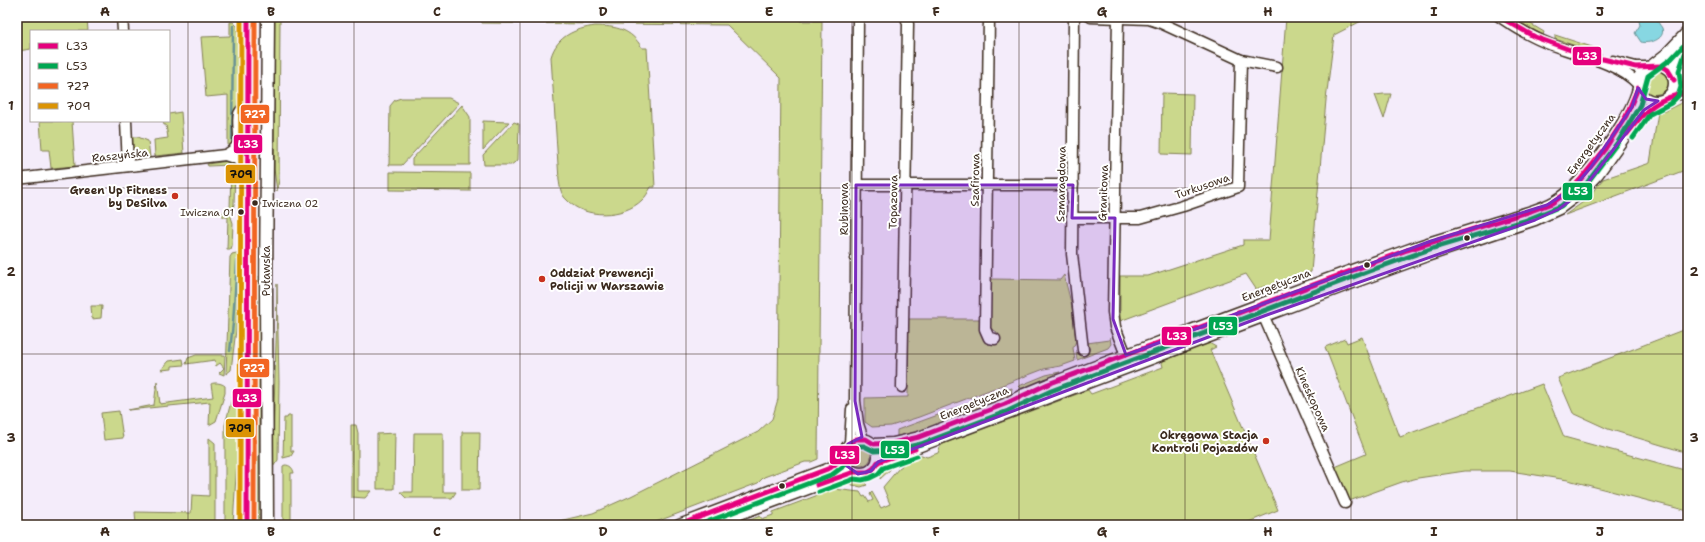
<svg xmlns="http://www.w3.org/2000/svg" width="1705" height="542" font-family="'Shantell Sans',sans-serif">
  <rect width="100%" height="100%" fill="#f4ecfa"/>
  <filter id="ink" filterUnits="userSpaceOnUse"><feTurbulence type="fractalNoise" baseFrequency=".025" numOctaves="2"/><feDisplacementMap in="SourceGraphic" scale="8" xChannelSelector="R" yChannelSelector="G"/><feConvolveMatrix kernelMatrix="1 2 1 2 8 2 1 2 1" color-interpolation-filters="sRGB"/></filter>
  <g filter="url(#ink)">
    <g fill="#cbd88c" stroke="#838155">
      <path d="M17 17H87L88 31H31V49L18 51Z"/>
      <path d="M274 17H280L279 180 277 191 274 169Z"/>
      <path d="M720 17H800V21H822L818 459 811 462H805L764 477 758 483 648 525H542L593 513 631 496 758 432 772 419 778 399 781 78 727 25 482 23 481 18 720 20Z"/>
      <path d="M1286 17H1369L1334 35 1326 100 1311 272 1266 289V286L1256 289 1246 274 1120 321V276H1148L1243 245V240H1269Z"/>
      <path d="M1511 17H1519L1544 32 1543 35Z"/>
      <path d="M230 22H233L237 26 239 68 237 108V135L231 147H228V95L206 97 201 37 230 36Z"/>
      <path d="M595 26C616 26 631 29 642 48H647L655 187H651C648 192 646 197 642 200 624 218 584 219 567 200 561 195 560 188 559 180L551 57C557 36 575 29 595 26Z"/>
      <path d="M1555 35 1598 49 1600 54 1555 39Z"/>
      <path d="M1656 68C1668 69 1675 83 1665 91 1659 96 1652 93 1647 97L1643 94C1637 78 1648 78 1656 68Z"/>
      <path d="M1162 93 1193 94 1192 155 1161 154Z"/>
      <path d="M1384 94H1391L1384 119 1375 95Z"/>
      <path d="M401 98H449L459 103 402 165H389L390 106 395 100Z"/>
      <path d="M1683 102H1688V169L1565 215 1586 200 1603 179 1650 163 1658 112 1665 111Z"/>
      <path d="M462 105 470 117V165H412V159Z"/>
      <path d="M181 112 184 153 155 156 154 140 168 138 166 125H164L163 121H169V114Z"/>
      <path d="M40 121H72L75 166 51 168 49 150H42Z"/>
      <path d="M483 121 509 122 483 150Z"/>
      <path d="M514 122 519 124 518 160 511 165H484L483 155Z"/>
      <path d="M130 137H138L148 141 150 157 138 158 131 148Z"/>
      <path d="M229 161 232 162 235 166 234 204 233 209H231V217L233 223 232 246 231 249H227L228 217H223V212H227L230 210 231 165 208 166 207 164Z"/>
      <path d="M390 172 470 173V191L390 190Z"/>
      <path d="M241 252 238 265 236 330 231 370 226 374 230 257 232 254Z"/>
      <path d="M1064 275 1072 307 1076 341 1073 348 1075 361 1061 366 1044 369 919 417 891 426 872 427 865 422V398L908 397V319H981L984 341H997V332L990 328 991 279 1060 280Z"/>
      <path d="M259 276V525H256L253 478 254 293 256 279Z"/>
      <path d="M277 284 279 382 278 460 273 467C273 405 277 345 277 284Z"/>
      <path d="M91 306H102L101 318 92 319Z"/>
      <path d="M1249 313 1255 315 1148 356 1146 352Z"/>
      <path d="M1688 328V453L1608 429 1573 413 1558 378Z"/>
      <path d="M1110 337 1111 344 1108 348 1077 360 1076 352 1082 356 1088 354 1090 347 1087 343 1109 340Z"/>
      <path d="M1362 337 1400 437 1542 384 1564 437 1688 471V511L1568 480 1510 471H1465L1418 478 1402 482 1349 501 1335 467 1366 454 1325 347 1345 339 1347 343Z"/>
      <path d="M1209 343 1216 347 1210 350 1278 510 1241 525H737L760 516 762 519 773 515V512L834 489 860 492 863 497 865 496 869 502 873 500 870 494 872 492 881 508 890 504 883 487 899 468 902 466 901 461 919 454 927 457 938 453 940 447 943 444 1088 390 1091 394 1163 367 1162 363 1163 361Z"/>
      <path d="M196 355H225L224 375 219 373 224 368 220 363 216 366 215 360 186 364 188 358Z"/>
      <path d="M183 359 184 365 172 366V369L161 370 169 361Z"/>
      <path d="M1115 363V365L1035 396 1015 407 898 450V446L916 442 1033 394Z"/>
      <path d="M1060 372 1027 389 1021 388 1019 386 1046 375Z"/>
      <path d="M157 381 160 404 213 397 211 384C214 382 222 383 225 386V393L216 421 209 425 210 402 128 410 154 405Z"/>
      <path d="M1012 388 1011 397 917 434 897 439V430Z"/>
      <path d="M236 392 241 393 233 525H225V425L232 398Z"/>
      <path d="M119 411 123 438 104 440 101 413Z"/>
      <path d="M288 416H291V451H294L291 456 283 458 284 418H287Z"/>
      <path d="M351 425H356L358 433V491H371L365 498 351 497Z"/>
      <path d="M462 432H480L479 490H462Z"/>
      <path d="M395 433 394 489H377V434Z"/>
      <path d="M414 433H443V492H456L452 498H406L400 492H413Z"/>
      <path d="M209 438 215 443V525H136L135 512 191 513 192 495 209 496Z"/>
      <circle cx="861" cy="456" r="10"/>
      <path d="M894 461 893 467 880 479 881 470 886 465Z"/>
      <path d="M285 465C290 465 293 468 294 473H291V525H283V466Z"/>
      <path d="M828 474 829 476 699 525H692Z"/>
      <path d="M849 479 861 480 867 485 861 487 841 482Z"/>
    </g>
    <path fill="#87d7e2" stroke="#699294" d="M1638 17H1655C1657 21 1660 25 1662 28 1666 40 1648 44 1641 42L1635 33 1640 25Z"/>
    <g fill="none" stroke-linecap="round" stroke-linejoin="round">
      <g stroke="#699294" stroke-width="2.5">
        <path d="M232 141 233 26"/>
        <path d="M230 351 233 323 237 261"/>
      </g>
      <g stroke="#3b2a1e" stroke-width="13">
        <g id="minor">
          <path d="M122 17 123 31"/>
          <path d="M858 17 855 401 858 424 863 439"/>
          <path d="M989 17 985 329 989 338 995 339"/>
          <path d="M1074 17 1072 254 1083 350"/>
          <path d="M1091 17 1149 19 1161 23 1241 60 1277 67"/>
          <path d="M1118 17 1113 312 1115 327 1128 360"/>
          <path d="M1500 17C1516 28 1533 38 1552 45 1579 55 1617 62 1638 84"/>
          <path d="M1613 61 1636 67H1647"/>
          <circle cx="1656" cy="83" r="18"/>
          <path d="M1652 65 1666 54 1688 31"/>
          <path d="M1672 75 1682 41"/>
          <path d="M1674 80 1688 84"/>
          <path d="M1668 96 1688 93"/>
          <path d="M126 121 128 166"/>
          <path d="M225 155 237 159 248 171"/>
          <path d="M17 179 225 155C248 145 235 130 239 114 240 110 246 105 249 101"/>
          <path d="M856 185H1073"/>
          <path d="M1072 218H1140L1183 206 1238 187 1241 60"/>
          <path d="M1261 310 1345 503"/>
          <path d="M902 387 908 24 906 17"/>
          <circle cx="861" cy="456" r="17"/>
          <path d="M850 443 852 409"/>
          <path d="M874 444 893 443 919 437 1005 404 1024 394 1048 384C1168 339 1287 293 1407 250 1443 237 1480 228 1515 216 1529 212 1544 208 1557 200 1583 185 1632 117 1638 88"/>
          <path d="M878 462 1350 284 1424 257 1535 220 1559 209 1580 193 1598 174 1644 110 1658 101"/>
          <path d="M679 525 830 468 844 457"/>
          <path d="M710 525 854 472"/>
        </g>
      </g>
      <g stroke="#3b2a1e" stroke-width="15">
        <g id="major">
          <path d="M247 525 248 17"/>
          <path d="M267 525 266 289 268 17"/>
        </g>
      </g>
      <use href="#minor" stroke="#fff" stroke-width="10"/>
      <use href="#major" stroke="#fff" stroke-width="12"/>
      <g stroke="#fff" stroke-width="8">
        <g id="bus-1">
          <path d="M1500 17 1535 37 1595 59H1603L1636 67 1661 66 1668 70 1674 80"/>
          <path d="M1627 134C1645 110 1657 97 1688 93"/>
          <path d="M817 485 854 472H868L874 468 878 462 915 449"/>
          <path d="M247 525 248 17"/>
          <path d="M679 525 830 468 844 457 848 444 856 439H866L874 444 893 443 919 437 1005 404 1048 384 1407 250 1531 211 1552 203 1568 192 1580 180 1605 149 1626 116 1638 88"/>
        </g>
      </g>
      <g stroke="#fff" stroke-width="8">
        <g id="bus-2">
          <path d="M1633 138 1650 114 1671 103 1678 96 1681 87 1679 71 1688 45"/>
          <path d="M819 492 854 479 862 480 870 478 878 474 883 468 917 456"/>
          <path d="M699 525 833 474 849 462 854 449 858 446H864L874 451 894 450 921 444 1008 411 1051 391 1369 271 1433 248 1524 221 1561 206 1587 183 1618 142 1640 105 1648 76 1671 59 1688 41"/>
        </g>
      </g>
      <g stroke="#fff" stroke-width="8">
        <path id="bus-3" d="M254 525 255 17"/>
      </g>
      <g stroke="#fff" stroke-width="8">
        <path id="bus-4" d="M240 525 241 17"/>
      </g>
      <use href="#bus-1" stroke="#e5007d" stroke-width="5"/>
      <use href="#bus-2" stroke="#00a651" stroke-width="5"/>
      <use href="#bus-3" stroke="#f26522" stroke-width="5"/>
      <use href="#bus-4" stroke="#db9304" stroke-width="5"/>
    </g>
  </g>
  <path fill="#7b2cbf" fill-opacity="0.2" stroke="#7b2cbf" stroke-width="3" stroke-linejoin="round" d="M1638 88 1646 99 1658 101 1644 110 1580 193 1559 209 1535 220 1264 316 878 462 871 471 858 474 847 466 844 453 848 444 862 437 855 401 856 185H1073L1072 218H1115L1113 319 1126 355 1431 241 1547 205 1573 188 1591 167 1632 107Z"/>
  <path fill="none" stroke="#3b2a1e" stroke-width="1" stroke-opacity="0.55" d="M188 17V525M354 17V525M520 17V525M686 17V525M852 17V525M1019 17V525M1185 17V525M1351 17V525M1517 17V525M17 188H1688M17 354H1688"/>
  <g fill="#c8321e" stroke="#fff" stroke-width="1.5">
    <circle cx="175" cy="196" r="4"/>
    <circle cx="542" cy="279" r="4"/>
    <circle cx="1266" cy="441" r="4"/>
  </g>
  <g fill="#3b2a1e" stroke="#fff" stroke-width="1.5">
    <circle cx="255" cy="203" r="3.5"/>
    <circle cx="241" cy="212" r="3.5"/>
    <circle cx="1467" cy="238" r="3.5"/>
    <circle cx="1367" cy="265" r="3.5"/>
    <circle cx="782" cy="486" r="3.5"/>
  </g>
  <g text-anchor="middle" stroke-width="4" stroke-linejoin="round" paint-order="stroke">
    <g font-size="10" fill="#3b2a1e" stroke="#fff" text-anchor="start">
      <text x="262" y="207">Iwiczna 02</text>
      <text x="234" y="216" text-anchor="end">Iwiczna 01</text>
    </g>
    <g font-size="11" fill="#3b2a1e" stroke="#fff">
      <text transform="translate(1591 144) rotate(-54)" y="4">Energetyczna</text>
      <text transform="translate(120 155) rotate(-6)" y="4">Raszyńska</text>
      <text transform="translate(975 180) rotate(-89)" y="4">Szafirowa</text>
      <text transform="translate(1061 184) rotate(-89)" y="4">Szmaragdowa</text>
      <text transform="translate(1202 186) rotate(-19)" y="4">Turkusowa</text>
      <text transform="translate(1103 193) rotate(-88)" y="4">Granitowa</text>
      <text transform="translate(893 202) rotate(-89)" y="4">Topazowa</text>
      <text transform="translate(844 209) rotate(-90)" y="4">Rubinowa</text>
      <text transform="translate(266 271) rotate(-90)" y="4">Puławska</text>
      <text transform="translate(1276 285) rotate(-21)" y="4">Energetyczna</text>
      <text transform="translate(1313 399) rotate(66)" y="4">Kineskopowa</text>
      <text transform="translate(974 403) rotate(-22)" y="4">Energetyczna</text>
    </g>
    <g font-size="11" font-weight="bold" fill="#3b2a1e" stroke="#fff" text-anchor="end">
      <text x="167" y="194">Green Up Fitness<tspan x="167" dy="13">by DeSilva</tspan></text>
      <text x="550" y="277" text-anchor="start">Oddział Prewencji<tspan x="550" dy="13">Policji w Warszawie</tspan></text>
      <text x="1258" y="439">Okręgowa Stacja<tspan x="1258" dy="13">Kontroli Pojazdów</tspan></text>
    </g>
  </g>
  <g stroke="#fff" stroke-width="1.5">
    <rect x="1572" y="46" width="30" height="20" rx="4" fill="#e5007d"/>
    <rect x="240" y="104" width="30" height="20" rx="4" fill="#f26522"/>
    <rect x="233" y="134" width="30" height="20" rx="4" fill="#e5007d"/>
    <rect x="225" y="164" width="31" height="20" rx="4" fill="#db9304"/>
    <rect x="1562" y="182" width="31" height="19" rx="4" fill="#00a651"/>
    <rect x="1208" y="316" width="30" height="20" rx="4" fill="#00a651"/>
    <rect x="1161" y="326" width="31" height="20" rx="4" fill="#e5007d"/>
    <rect x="239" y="358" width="31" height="20" rx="4" fill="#f26522"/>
    <rect x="232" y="388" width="30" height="20" rx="4" fill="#e5007d"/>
    <rect x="225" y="418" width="30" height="20" rx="4" fill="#db9304"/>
    <rect x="880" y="440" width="30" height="19" rx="4" fill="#00a651"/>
    <rect x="829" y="445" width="31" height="20" rx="4" fill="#e5007d"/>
  </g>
  <g font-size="11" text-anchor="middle" font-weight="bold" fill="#fff">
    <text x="1587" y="60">L33</text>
    <text x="255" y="118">727</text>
    <text x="248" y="148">L33</text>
    <text x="1578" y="195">L53</text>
    <text x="1223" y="330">L53</text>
    <text x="1177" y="340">L33</text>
    <text x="254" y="372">727</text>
    <text x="247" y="402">L33</text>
    <text x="895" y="454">L53</text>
    <text x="845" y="459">L33</text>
  </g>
  <g font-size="11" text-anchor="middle" font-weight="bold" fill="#111">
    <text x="241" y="178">709</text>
    <text x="240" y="432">709</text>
  </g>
  <rect width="1705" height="542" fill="none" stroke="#fff" stroke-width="44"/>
  <rect x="30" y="30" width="140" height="92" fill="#ffffff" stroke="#b1aaa5"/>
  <rect x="38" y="43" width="20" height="6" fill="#e5007d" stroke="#b1aaa5"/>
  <text x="66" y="50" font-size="12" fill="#3b2a1e">L33</text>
  <rect x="38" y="63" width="20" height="6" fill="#00a651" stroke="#b1aaa5"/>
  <text x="66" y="70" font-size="12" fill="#3b2a1e">L53</text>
  <rect x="38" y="83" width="20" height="6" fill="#f26522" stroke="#b1aaa5"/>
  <text x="66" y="90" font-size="12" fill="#3b2a1e">727</text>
  <rect x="38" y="103" width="20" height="6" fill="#db9304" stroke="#b1aaa5"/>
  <text x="66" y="110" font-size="12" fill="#3b2a1e">709</text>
  <rect x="22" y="22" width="1661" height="498" fill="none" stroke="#3b2a1e" stroke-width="1.5"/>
  <g font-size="13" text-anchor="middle" font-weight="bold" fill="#3b2a1e">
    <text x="105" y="16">A</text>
    <text x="271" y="16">B</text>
    <text x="437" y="16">C</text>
    <text x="603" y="16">D</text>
    <text x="769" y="16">E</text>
    <text x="936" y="16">F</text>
    <text x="1102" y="16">G</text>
    <text x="1268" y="16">H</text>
    <text x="1434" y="16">I</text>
    <text x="1600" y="16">J</text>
    <text x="11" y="110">1</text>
    <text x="1694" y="110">1</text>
    <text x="11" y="276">2</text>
    <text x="1694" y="276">2</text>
    <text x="11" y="442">3</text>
    <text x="1694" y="442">3</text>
    <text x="105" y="536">A</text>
    <text x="271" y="536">B</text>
    <text x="437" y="536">C</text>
    <text x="603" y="536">D</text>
    <text x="769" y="536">E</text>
    <text x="936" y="536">F</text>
    <text x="1102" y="536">G</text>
    <text x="1268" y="536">H</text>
    <text x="1434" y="536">I</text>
    <text x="1600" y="536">J</text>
  </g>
</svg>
